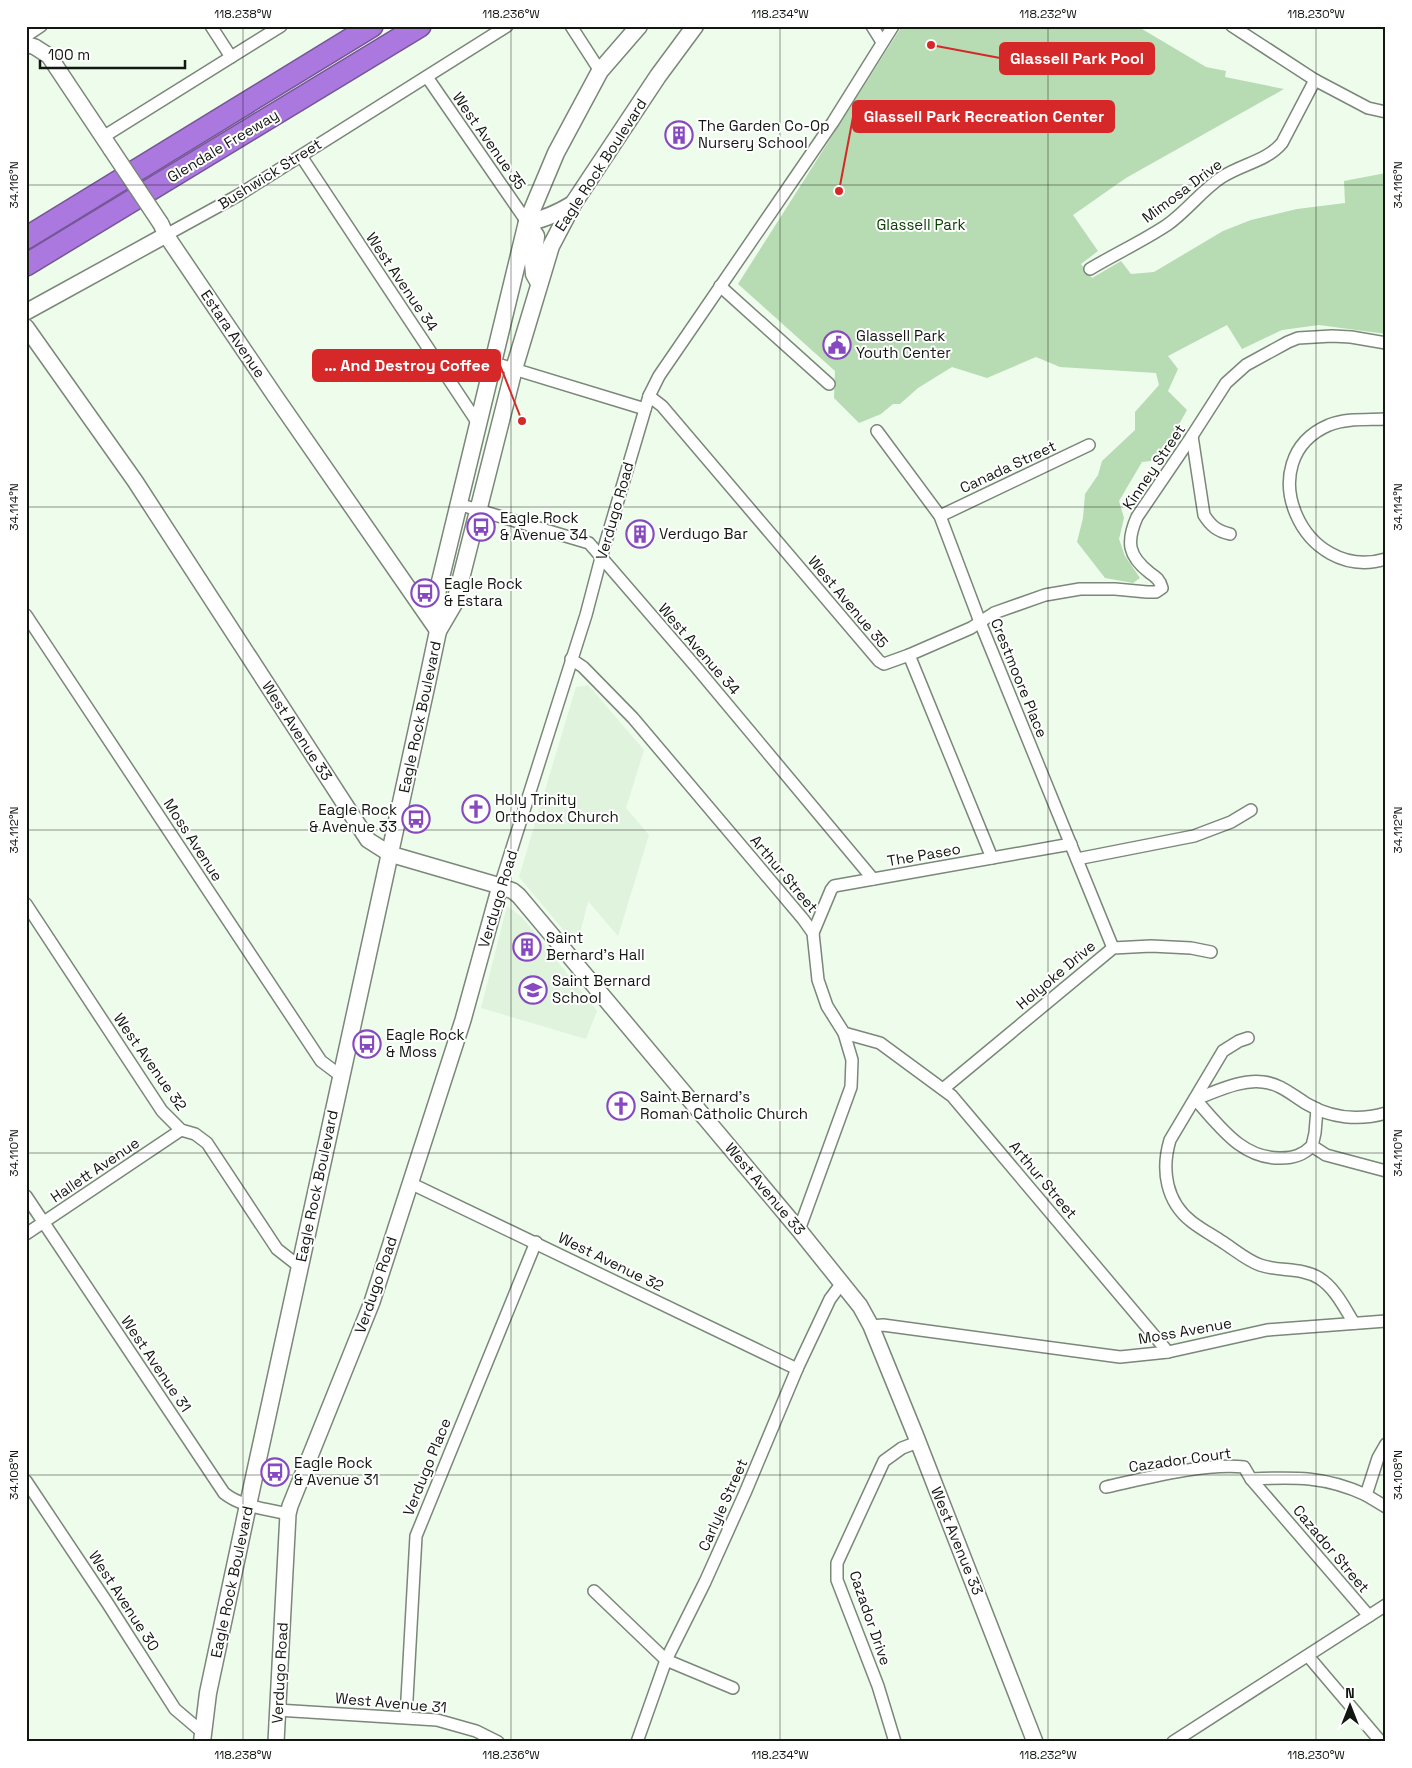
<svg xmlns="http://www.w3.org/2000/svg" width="1412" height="1768" font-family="'Space Grotesk',sans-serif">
  <rect width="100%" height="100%" fill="#eefcec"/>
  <g fill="#e0f3dd">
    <path d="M588 685 644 750 626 808 649 835 618 936 588 901 577 946 519 877 576 687Z"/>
    <path d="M507 906 522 917 597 1011 586 1039 481 1008Z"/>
  </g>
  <path fill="#b7dbb2" d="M902 26H1137L1206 67 1226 71 1225 77 1284 89 1126 178 1073 215 1098 251 1081 264 1092 278 1121 261 1131 274 1154 272 1223 231 1251 220 1297 209 1345 203 1344 181 1386 173V334L1319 325 1282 330 1242 349 1227 325 1168 356 1178 369 1168 391 1187 410 1159 460 1142 462 1119 501 1124 518 1119 539 1125 556 1140 578 1133 583 1105 578 1077 542 1083 518 1085 494 1098 475 1102 461 1135 430V412L1159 385 1156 373 1060 367 1036 357 987 378 952 367 918 388 900 404H893L881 414 859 423 834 398 835 371 738 284Z"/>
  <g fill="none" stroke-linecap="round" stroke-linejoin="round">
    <g stroke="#7a8779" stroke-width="14">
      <g id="minor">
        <path d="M211 26 231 57"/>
        <path d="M571 26 600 71"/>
        <path d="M872 26 882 42"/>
        <path d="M1232 26 1315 80 1368 108 1386 112"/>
        <path d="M26 36 41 26"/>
        <path d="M427 77 527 222"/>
        <path d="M103 137 281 26"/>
        <path d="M301 156 479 425"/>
        <path d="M166 235 237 196 507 26"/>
        <path d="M1090 269C1115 254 1143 241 1167 225 1187 211 1202 190 1222 177 1242 164 1267 161 1282 143L1315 80"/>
        <path d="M720 286 829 384"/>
        <path d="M494 363 645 409"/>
        <path d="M649 396 662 406 879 661 884 664 909 655 992 858"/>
        <path d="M1386 419C1367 420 1347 418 1329 425 1249 459 1302 584 1386 559"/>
        <path d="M877 431 940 516 980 622 1113 948"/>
        <path d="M1192 436 1204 515C1211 526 1217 531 1230 534"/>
        <path d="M458 504 589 543 696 667 873 879"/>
        <path d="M940 516 1089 445"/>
        <path d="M26 615 321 1061 341 1076"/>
        <path d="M909 655 971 628 994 613 1045 595 1080 589H1115L1147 592H1156L1162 588C1160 580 1156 577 1150 573 1128 556 1126 542 1137 517L1192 436 1226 383 1246 365 1288 342 1298 338 1332 336 1351 337 1386 343"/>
        <path d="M571 659 583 667 633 718 803 919 813 933 818 980 827 1006 844 1033 880 1043 952 1096 1168 1352"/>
        <path d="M1077 859 1194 836 1231 822 1251 810"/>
        <path d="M500 886 586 615 601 558 649 396 659 376 833 122 893 26"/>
        <path d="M26 904 162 1111 181 1130 195 1134 207 1143 277 1249 300 1267"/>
        <path d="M813 933 831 890 834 886 1071 844"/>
        <path d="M1248 1038 1239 1041 1223 1051 1170 1140C1161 1170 1166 1202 1192 1222 1201 1229 1212 1235 1221 1241 1234 1249 1246 1260 1260 1265 1280 1272 1301 1267 1319 1278 1335 1288 1344 1307 1354 1323"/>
        <path d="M943 1089 1113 948 1151 946 1191 948 1211 952"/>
        <path d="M1195 1099C1216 1092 1240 1079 1263 1082 1281 1084 1292 1095 1307 1104 1331 1118 1359 1121 1386 1113"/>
        <path d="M1195 1099C1219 1125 1241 1159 1281 1158 1294 1158 1303 1155 1312 1146"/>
        <path d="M1312 1146 1326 1155 1386 1171"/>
        <path d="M1312 1146 1315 1133 1317 1109"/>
        <path d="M410 1183 797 1369"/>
        <path d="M26 1196 224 1493C241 1507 267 1509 288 1514"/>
        <path d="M799 1230 851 1087 852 1060 844 1033"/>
        <path d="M26 1234 181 1130"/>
        <path d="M871 1326 883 1325 1120 1357 1168 1352 1267 1330 1386 1321"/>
        <path d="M26 1481 108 1604 175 1709 202 1732"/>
        <path d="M1106 1487C1147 1478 1203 1463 1244 1467L1251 1479"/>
        <path d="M1366 1495 1386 1507"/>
        <path d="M594 1591 666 1660 733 1688"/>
        <path d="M1369 1616 1251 1479C1295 1477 1325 1476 1366 1495L1378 1458 1386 1444"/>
        <path d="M1308 1656 1381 1742"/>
        <path d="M277 1710 437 1720 476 1731 498 1742"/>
        <path d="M406 1717 416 1536 536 1242"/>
        <path d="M637 1742 666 1660 705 1582 745 1493 797 1369 830 1299 842 1283"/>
        <path d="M895 1742 878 1686 837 1580V1563L884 1461 902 1448 918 1442"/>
        <path d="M1173 1742 1386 1605"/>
      </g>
    </g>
    <g stroke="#7a8779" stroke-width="18">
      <g id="tertiary">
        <path d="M26 44 35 47 49 56 111 149"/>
        <path d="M161 224 166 235 275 396 438 631"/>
        <path d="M26 312 166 235"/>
        <path d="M26 327 135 481 368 840 390 854 500 886 513 891 519 896 799 1230 860 1306 871 1326 915 1434 1035 1742"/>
        <path d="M276 1742 288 1514 290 1506 372 1302 463 1020 500 886"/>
      </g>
    </g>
    <g stroke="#7a8779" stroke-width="19">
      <g id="secondary">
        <path d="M527 222 536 236 533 263 534 274 539 283"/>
        <path d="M527 222C544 220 558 213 573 204"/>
        <path d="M438 631 455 602 514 369 551 246 573 204 658 76 695 26"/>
        <path d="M202 1742 208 1693 248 1505 427 683 438 631 436 598 527 222 556 153 600 71 639 26"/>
      </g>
    </g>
    <g stroke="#755696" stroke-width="24">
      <g id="motorway">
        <path d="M26 238 372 26"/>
        <path d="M26 265 420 26"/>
      </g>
    </g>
    <use href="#minor" stroke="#fff" stroke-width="11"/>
    <use href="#tertiary" stroke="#fff" stroke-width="15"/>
    <use href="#secondary" stroke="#fff" stroke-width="16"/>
    <use href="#motorway" stroke="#aa78de" stroke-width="21"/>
    <g stroke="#7a8779" stroke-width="18" stroke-linecap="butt">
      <path id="tertiary-bridge" d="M111 149 161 224"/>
    </g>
    <use href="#tertiary-bridge" stroke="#fff" stroke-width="15"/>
  </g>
  <path fill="none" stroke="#121711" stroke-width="1" stroke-opacity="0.45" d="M243 26V1742M511 26V1742M780 26V1742M1048 26V1742M1316 26V1742M26 185H1386M26 507H1386M26 830H1386M26 1153H1386M26 1475H1386"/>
  <defs>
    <g id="building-ring" transform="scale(1.4375)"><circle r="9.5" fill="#fff" stroke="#8749bf" stroke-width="1.5"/><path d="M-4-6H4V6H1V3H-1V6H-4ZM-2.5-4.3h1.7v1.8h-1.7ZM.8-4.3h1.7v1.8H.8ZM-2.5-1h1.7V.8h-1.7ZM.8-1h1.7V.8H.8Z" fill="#8749bf"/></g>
    <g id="civic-ring" transform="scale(1.4375)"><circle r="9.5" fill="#fff" stroke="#8749bf" stroke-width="1.5"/><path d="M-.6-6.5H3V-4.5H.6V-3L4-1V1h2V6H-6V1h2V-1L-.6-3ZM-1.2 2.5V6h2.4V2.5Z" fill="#8749bf"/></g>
    <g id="bus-ring" transform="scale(1.4375)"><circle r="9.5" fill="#fff" stroke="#8749bf" stroke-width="1.5"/><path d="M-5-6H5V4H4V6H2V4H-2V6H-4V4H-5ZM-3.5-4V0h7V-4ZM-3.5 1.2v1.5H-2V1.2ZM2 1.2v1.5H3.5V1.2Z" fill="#8749bf"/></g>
    <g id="church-ring" transform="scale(1.4375)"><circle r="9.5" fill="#fff" stroke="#8749bf" stroke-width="1.5"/><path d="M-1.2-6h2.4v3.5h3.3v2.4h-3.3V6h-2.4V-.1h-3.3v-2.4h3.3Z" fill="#8749bf"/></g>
    <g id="school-ring" transform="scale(1.4375)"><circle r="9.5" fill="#fff" stroke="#8749bf" stroke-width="1.5"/><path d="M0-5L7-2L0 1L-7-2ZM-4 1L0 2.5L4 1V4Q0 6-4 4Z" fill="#8749bf"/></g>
  </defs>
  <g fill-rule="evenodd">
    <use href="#building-ring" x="679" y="135"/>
    <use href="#civic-ring" x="837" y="345"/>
    <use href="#bus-ring" x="481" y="527"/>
    <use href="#building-ring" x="640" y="534"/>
    <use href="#bus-ring" x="425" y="593"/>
    <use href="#church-ring" x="476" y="809"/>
    <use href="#bus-ring" x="416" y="819"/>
    <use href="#building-ring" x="527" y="947"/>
    <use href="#school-ring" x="533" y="990"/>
    <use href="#bus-ring" x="367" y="1044"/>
    <use href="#church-ring" x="621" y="1106"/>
    <use href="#bus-ring" x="275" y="1472"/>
  </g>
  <g text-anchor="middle" stroke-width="4" stroke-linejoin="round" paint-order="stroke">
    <g font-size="15" fill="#121711" stroke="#fff" text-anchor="start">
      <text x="698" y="131">The Garden Co-Op<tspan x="698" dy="17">Nursery School</tspan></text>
      <text x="856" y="341">Glassell Park<tspan x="856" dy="17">Youth Center</tspan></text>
      <text x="500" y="523">Eagle Rock<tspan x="500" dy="17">&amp; Avenue 34</tspan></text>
      <text x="659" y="539">Verdugo Bar</text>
      <text x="444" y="589">Eagle Rock<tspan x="444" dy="17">&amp; Estara</tspan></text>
      <text x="495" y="805">Holy Trinity<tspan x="495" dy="17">Orthodox Church</tspan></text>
      <text x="397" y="815" text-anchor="end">Eagle Rock<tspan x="397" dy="17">&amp; Avenue 33</tspan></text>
      <text x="546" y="943">Saint<tspan x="546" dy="17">Bernard's Hall</tspan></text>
      <text x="552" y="986">Saint Bernard<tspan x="552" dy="17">School</tspan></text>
      <text x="386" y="1040">Eagle Rock<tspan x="386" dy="17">&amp; Moss</tspan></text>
      <text x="640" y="1102">Saint Bernard's<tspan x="640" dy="17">Roman Catholic Church</tspan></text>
      <text x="294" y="1468">Eagle Rock<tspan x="294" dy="17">&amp; Avenue 31</tspan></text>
    </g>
    <g font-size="15" fill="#121711" stroke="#fff">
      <text transform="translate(489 141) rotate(55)" y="5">West Avenue 35</text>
      <text transform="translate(223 146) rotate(-31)" y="5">Glendale Freeway</text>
      <text transform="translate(601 165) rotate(-57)" y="5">Eagle Rock Boulevard</text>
      <text transform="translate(270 174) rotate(-32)" y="5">Bushwick Street</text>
      <text transform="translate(1182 191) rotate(-37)" y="5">Mimosa Drive</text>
      <text transform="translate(402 282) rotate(56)" y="5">West Avenue 34</text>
      <text transform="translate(233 334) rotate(56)" y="5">Estara Avenue</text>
      <text transform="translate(1008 467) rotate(-25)" y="5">Canada Street</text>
      <text transform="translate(1154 467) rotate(-56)" y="5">Kinney Street</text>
      <text transform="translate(615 511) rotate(-74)" y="5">Verdugo Road</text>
      <text transform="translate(848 602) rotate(50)" y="5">West Avenue 35</text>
      <text transform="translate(699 649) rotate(49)" y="5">West Avenue 34</text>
      <text transform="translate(1019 678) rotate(68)" y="5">Crestmoore Place</text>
      <text transform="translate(420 717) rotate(-78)" y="5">Eagle Rock Boulevard</text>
      <text transform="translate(297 731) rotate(57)" y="5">West Avenue 33</text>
      <text transform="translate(193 840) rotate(57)" y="5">Moss Avenue</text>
      <text transform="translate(924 855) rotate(-10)" y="5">The Paseo</text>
      <text transform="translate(784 874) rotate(50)" y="5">Arthur Street</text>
      <text transform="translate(498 899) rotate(-73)" y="5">Verdugo Road</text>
      <text transform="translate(1056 975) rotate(-40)" y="5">Holyoke Drive</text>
      <text transform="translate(150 1062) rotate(55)" y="5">West Avenue 32</text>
      <text transform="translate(95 1170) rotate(-34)" y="5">Hallett Avenue</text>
      <text transform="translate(1043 1180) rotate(50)" y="5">Arthur Street</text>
      <text transform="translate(317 1186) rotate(-78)" y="5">Eagle Rock Boulevard</text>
      <text transform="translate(765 1189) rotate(50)" y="5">West Avenue 33</text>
      <text transform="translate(611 1262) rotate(26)" y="5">West Avenue 32</text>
      <text transform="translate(376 1285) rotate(-71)" y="5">Verdugo Road</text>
      <text transform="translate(1185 1331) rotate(-10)" y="5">Moss Avenue</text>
      <text transform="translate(156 1364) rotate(56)" y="5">West Avenue 31</text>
      <text transform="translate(1180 1460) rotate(-8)" y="5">Cazador Court</text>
      <text transform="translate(427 1467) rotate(-68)" y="5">Verdugo Place</text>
      <text transform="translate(723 1505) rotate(-66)" y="5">Carlyle Street</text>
      <text transform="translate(957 1541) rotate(68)" y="5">West Avenue 33</text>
      <text transform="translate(1331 1549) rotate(50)" y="5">Cazador Street</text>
      <text transform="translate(232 1582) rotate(-78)" y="5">Eagle Rock Boulevard</text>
      <text transform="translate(124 1601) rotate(57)" y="5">West Avenue 30</text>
      <text transform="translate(870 1618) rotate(71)" y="5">Cazador Drive</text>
      <text transform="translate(280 1673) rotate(-87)" y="5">Verdugo Road</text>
      <text transform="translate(391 1703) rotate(5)" y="5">West Avenue 31</text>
    </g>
    <g font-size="15" fill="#094003" stroke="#fff">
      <text x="921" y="230">Glassell Park</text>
    </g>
  </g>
  <path fill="none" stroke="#d62828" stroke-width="2" d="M931 45L1000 58M839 191L853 117M522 421L500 365"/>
  <g fill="#d62828" stroke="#fff" stroke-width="2">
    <circle cx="931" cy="45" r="5"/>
    <circle cx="839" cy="191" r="5"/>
    <circle cx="522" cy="421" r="5"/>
  </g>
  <g fill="#d62828" stroke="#d62828" stroke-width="2">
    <rect x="1000" y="43" width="154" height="31" rx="5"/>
    <rect x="853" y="101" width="261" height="31" rx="5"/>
    <rect x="313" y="350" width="187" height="31" rx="5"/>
  </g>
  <g font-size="16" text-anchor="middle" font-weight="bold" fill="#fff">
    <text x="1077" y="64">Glassell Park Pool</text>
    <text x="984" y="122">Glassell Park Recreation Center</text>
    <text x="407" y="371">… And Destroy Coffee</text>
  </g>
  <rect width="1412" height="1768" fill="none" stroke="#ffffff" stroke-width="55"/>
  <g transform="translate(1350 1706)" stroke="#ffffff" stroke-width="4" paint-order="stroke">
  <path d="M0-4L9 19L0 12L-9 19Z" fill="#121711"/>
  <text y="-8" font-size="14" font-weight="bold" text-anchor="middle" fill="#121711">N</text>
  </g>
  <path d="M40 60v8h145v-8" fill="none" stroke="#121711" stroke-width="2.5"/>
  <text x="48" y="60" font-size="15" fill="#121711" stroke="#ffffff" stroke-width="4" paint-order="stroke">100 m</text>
  <rect x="28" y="28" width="1356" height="1712" fill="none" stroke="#121711" stroke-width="2"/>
  <g font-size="12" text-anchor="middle" fill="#121711">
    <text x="243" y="18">118.238°W</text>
    <text x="511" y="18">118.236°W</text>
    <text x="780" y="18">118.234°W</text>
    <text x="1048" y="18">118.232°W</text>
    <text x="1316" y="18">118.230°W</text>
    <text transform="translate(14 185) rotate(-90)" y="4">34.116°N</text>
    <text transform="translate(1398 185) rotate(-90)" y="4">34.116°N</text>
    <text transform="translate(14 507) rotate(-90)" y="4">34.114°N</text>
    <text transform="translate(1398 507) rotate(-90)" y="4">34.114°N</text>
    <text transform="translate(14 830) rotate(-90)" y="4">34.112°N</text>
    <text transform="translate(1398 830) rotate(-90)" y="4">34.112°N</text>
    <text transform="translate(14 1153) rotate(-90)" y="4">34.110°N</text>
    <text transform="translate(1398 1153) rotate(-90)" y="4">34.110°N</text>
    <text transform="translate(14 1475) rotate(-90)" y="4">34.108°N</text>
    <text transform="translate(1398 1475) rotate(-90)" y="4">34.108°N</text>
    <text x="243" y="1759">118.238°W</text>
    <text x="511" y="1759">118.236°W</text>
    <text x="780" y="1759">118.234°W</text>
    <text x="1048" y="1759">118.232°W</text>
    <text x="1316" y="1759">118.230°W</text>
  </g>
</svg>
